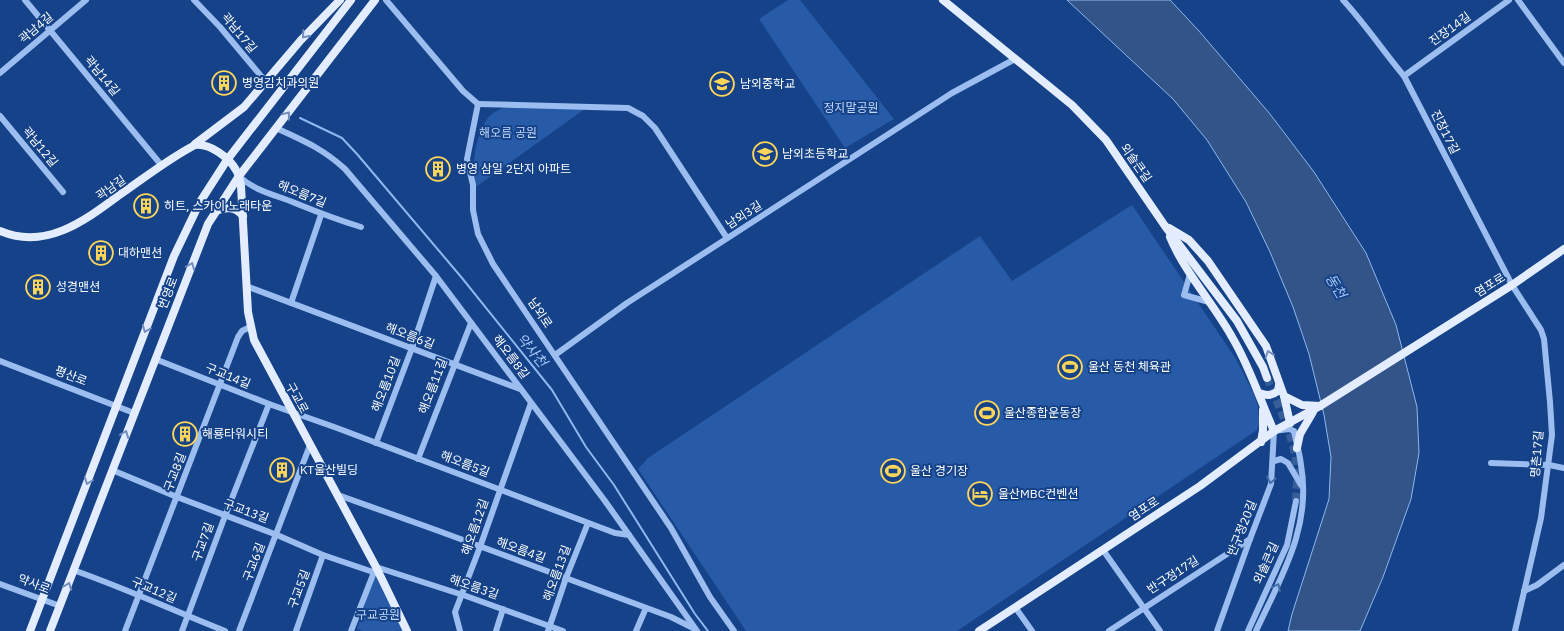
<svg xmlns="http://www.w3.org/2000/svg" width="1564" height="631" font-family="'IBM Plex Sans','Noto Sans KR',sans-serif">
  <rect width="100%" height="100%" fill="#154288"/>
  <g fill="#275ba7">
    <path d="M788 0H800L894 119 845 148 759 19Z"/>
    <path d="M512 105 589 106 473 189C472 167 475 127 493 113 498 109 506 107 512 105Z"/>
    <path d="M1132 205 1236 359 1254 394 1258 407 1259 424 1257 430 957 631H746L638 469 648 458 980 236 1012 281Z"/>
    <path d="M375 573 403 631H362L357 629Z"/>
  </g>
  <path fill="#325488" stroke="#8db8f2" d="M1067 0H1170L1199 31 1270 114 1314 172 1366 253 1396 325 1417 407 1419 453 1411 499 1383 577 1360 631H1288L1292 614 1329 499 1331 457 1324 415 1309 354 1293 307 1270 252 1246 202 1207 140 1173 99Z"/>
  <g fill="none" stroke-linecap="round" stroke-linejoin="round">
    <path stroke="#8db8f2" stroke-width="2" d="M300 118 342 138 357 154 462 278 552 390 586 447 614 485 695 614 708 631"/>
    <path stroke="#385e9a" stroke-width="8" stroke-dasharray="8 4" stroke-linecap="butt" d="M1267 378C1279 407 1295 439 1297 470 1298 480 1296 491 1296 501"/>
    <g stroke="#9bbdef" stroke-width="6">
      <path d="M25 0 162 166"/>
      <path d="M194 0 220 27 266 82"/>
      <path d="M386 0 463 91 478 104"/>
      <path d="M1343 0C1366 25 1383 51 1404 76L1512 285 1541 330 1544 339 1550 402 1552 435 1541 518 1515 631"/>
      <path d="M1518 0 1564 63"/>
      <path d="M0 73 86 0"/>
      <path d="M1404 76 1509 0"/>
      <path d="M478 104 467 159 473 185V210L478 234 493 264 671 528 710 597 734 631"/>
      <path d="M478 104 628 108 643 116 655 128 727 238"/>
      <path d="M0 116 63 192"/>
      <path d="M276 128C304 141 322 148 345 169L436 276 605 501 697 631"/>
      <path d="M239 176C254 191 276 195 295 203 317 212 338 220 361 227"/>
      <path d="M1190 274 1184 295 1209 302"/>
      <path d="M246 286 520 389"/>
      <path d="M291 303 321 215"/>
      <path d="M555 355 627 303 952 93 1015 59"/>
      <path d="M155 359 269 404 337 428 615 533 629 535"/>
      <path d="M0 361 134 413"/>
      <path d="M376 443 412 348 436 276"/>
      <path d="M418 459 471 323"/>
      <path d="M1274 461 1281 459 1288 463 1301 485"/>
      <path d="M1491 463 1549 465 1564 468"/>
      <path d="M112 470 177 497 277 535 323 555 373 572"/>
      <path d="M338 495 436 530 671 617 693 628"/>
      <path d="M1103 550 1160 631"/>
      <path d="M73 570C125 588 174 611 225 631"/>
      <path d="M0 584 60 606"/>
      <path d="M1524 591 1537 585 1564 565"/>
      <path d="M1015 607 1032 631"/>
      <path d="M125 631 238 337 242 331 250 327"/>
      <path d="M182 631 225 516 269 404"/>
      <path d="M239 631 310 445"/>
      <path d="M296 631 323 555"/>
      <path d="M351 631 376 567 466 596 563 631"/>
      <path d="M460 631 455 612 480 547 531 403"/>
      <path d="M496 631 503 609"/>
      <path d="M548 631 566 578 588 523"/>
      <path d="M636 631 646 608"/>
      <path d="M1109 631 1250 539"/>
      <path d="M1217 631 1250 539 1271 484 1274 431 1289 429 1294 431C1296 442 1300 454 1301 465 1312 527 1281 577 1256 631"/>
      <path d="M1248 631 1287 545 1296 501"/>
    </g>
    <g stroke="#e3edff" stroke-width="8">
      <path d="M943 0 1072 105 1106 140 1165 226 1237 321 1263 367 1267 378"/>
      <path d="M195 144 244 107 301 40 340 0"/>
      <path d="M214 212C225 207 235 206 243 216"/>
      <path d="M1169 228 1189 240 1208 261 1266 346 1284 396 1302 405 1320 406"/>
      <path d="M0 231C45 250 83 222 118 196 143 179 168 159 195 145 209 143 229 157 236 170 239 175 240 180 241 186L248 312 254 340 376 567 407 631"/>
      <path d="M1170 237C1185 273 1213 303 1232 337 1250 367 1260 400 1274 431"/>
      <path d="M1259 393C1267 396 1271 396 1278 391L1279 385"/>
      <path d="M1284 396 1290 423"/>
      <path d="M1261 442 1263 430V410"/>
      <path d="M1297 448 1300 434 1313 412"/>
      <path d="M30 631 174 256 200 202 227 160 351 0"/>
      <path d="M50 631 208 224 239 176 375 0"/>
      <path d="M979 631 1200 486 1274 431 1320 406 1512 285 1564 249"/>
    </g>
  </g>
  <defs><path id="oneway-chevron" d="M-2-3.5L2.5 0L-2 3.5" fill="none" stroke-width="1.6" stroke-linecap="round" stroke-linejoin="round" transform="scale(1.25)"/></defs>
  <g stroke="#728fbe">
    <use href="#oneway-chevron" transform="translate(305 35) rotate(132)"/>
    <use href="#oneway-chevron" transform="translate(287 115) rotate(-51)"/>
    <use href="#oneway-chevron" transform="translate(191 266) rotate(-69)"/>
    <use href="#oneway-chevron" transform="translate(146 329) rotate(111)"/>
    <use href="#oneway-chevron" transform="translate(1269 354) rotate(-109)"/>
    <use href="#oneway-chevron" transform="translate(125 434) rotate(-69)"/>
    <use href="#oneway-chevron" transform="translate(88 481) rotate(111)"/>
    <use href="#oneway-chevron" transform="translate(68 586) rotate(-69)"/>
  </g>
  <g stroke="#446dac">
    <use href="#oneway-chevron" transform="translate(1271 480) rotate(101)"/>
    <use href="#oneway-chevron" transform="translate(1277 587) rotate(-64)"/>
  </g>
  <defs>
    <g id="building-ring" transform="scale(1.25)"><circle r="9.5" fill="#154288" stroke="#ffd659" stroke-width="1.5"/><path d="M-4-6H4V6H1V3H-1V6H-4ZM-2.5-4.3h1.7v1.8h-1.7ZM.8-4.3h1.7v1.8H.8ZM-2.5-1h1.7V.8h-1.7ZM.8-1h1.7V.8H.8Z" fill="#ffd659"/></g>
    <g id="school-ring" transform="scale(1.25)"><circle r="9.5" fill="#154288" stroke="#ffd659" stroke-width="1.5"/><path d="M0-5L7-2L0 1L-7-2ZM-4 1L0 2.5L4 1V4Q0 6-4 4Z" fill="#ffd659"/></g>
    <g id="stadium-ring" transform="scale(1.25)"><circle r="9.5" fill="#154288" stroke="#ffd659" stroke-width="1.5"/><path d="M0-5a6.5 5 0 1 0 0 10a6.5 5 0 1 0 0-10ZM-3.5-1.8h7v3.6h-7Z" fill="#ffd659"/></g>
    <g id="hotel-ring" transform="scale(1.25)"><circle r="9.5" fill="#154288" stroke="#ffd659" stroke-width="1.5"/><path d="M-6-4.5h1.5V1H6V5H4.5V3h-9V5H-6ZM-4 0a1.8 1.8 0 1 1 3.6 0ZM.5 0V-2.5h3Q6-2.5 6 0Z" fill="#ffd659"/></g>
  </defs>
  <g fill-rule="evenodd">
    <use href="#building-ring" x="224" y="83"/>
    <use href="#school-ring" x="722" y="84"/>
    <use href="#school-ring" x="765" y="154"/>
    <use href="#building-ring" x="438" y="169"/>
    <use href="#building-ring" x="146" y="206"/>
    <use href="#building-ring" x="101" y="253"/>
    <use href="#building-ring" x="38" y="287"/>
    <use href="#stadium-ring" x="1070" y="367"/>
    <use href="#stadium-ring" x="987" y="413"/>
    <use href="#building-ring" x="185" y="434"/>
    <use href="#building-ring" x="282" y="470"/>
    <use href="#stadium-ring" x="893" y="471"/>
    <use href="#hotel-ring" x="980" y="494"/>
  </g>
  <g text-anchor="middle" stroke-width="4" stroke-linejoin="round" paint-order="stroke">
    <g font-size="12" fill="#fff" stroke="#154288">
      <text transform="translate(36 28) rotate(-40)" y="4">곽남4길</text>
      <text transform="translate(1450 29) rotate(-36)" y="4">진장14길</text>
      <text transform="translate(239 33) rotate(50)" y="4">곽남17길</text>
      <text transform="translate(102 76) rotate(50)" y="4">곽남14길</text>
      <text transform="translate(1445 132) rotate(63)" y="4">진장17길</text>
      <text transform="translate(40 147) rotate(50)" y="4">곽남12길</text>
      <text transform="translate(1136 163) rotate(55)" y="4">외솔큰길</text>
      <text transform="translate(111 188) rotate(-35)" y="4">곽남길</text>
      <text transform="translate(302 194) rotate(22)" y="4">해오름7길</text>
      <text transform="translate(744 215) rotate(-33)" y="4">남외3길</text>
      <text transform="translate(1490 285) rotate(-32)" y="4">염포로</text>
      <text transform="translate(168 293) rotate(-69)" y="4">번영로</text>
      <text transform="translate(540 313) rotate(56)" y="4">남외로</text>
      <text transform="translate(410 336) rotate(21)" y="4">해오름6길</text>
      <text transform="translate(511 357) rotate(53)" y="4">해오름8길</text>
      <text transform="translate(71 376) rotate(21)" y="4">평산로</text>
      <text transform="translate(228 376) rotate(22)" y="4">구교14길</text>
      <text transform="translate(386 384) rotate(-69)" y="4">해오름10길</text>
      <text transform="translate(433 386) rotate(-69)" y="4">해오름11길</text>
      <text transform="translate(297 398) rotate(61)" y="4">구교로</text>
      <text transform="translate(1537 454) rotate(-85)" y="4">명촌17길</text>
      <text transform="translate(465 464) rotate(21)" y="4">해오름5길</text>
      <text transform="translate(175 472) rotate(-69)" y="4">구교8길</text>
      <text transform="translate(1144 509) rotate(-33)" y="4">염포로</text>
      <text transform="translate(246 511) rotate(20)" y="4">구교13길</text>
      <text transform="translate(475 527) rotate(-71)" y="4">해오름12길</text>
      <text transform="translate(1242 528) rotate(-68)" y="4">반구정20길</text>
      <text transform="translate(203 542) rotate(-70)" y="4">구교7길</text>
      <text transform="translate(521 550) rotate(20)" y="4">해오름4길</text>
      <text transform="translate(254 562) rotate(-69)" y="4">구교6길</text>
      <text transform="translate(1266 563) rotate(-66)" y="4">외솔큰길</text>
      <text transform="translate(557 573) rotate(-70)" y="4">해오름13길</text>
      <text transform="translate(1173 575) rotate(-33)" y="4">반구정17길</text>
      <text transform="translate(34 584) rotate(20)" y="4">약사로</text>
      <text transform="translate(474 587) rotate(19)" y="4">해오름3길</text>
      <text transform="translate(299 589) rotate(-70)" y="4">구교5길</text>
      <text transform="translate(154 590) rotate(23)" y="4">구교12길</text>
    </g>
    <g font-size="12" fill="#fff" stroke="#154288" text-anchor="start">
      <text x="242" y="87">병영김치과의원</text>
      <text x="740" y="88">남외중학교</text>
      <text x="782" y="158">남외초등학교</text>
      <text x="456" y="173">병영 삼일 2단지 아파트</text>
      <text x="164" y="210">히트, 스카이 노래타운</text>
      <text x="118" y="257">대하맨션</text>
      <text x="56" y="291">성경맨션</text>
      <text x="1088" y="371">울산 동천 체육관</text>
      <text x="1004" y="417">울산종합운동장</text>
      <text x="202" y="438">해룡타워시티</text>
      <text x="300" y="474">KT울산빌딩</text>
      <text x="910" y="475">울산 경기장</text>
      <text x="998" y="498">울산MBC컨벤션</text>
    </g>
    <g font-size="12" fill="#c1d9fb" stroke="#154288">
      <text x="851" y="112">정지말공원</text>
      <text x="508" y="137">해오름 공원</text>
      <text x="378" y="619">구교공원</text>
    </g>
    <g font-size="14" font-style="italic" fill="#a6c8f6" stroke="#154288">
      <text transform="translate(1336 286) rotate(59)" y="5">동천</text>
      <text transform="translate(532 350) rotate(50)" y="5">약사천</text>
    </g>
  </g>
</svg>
